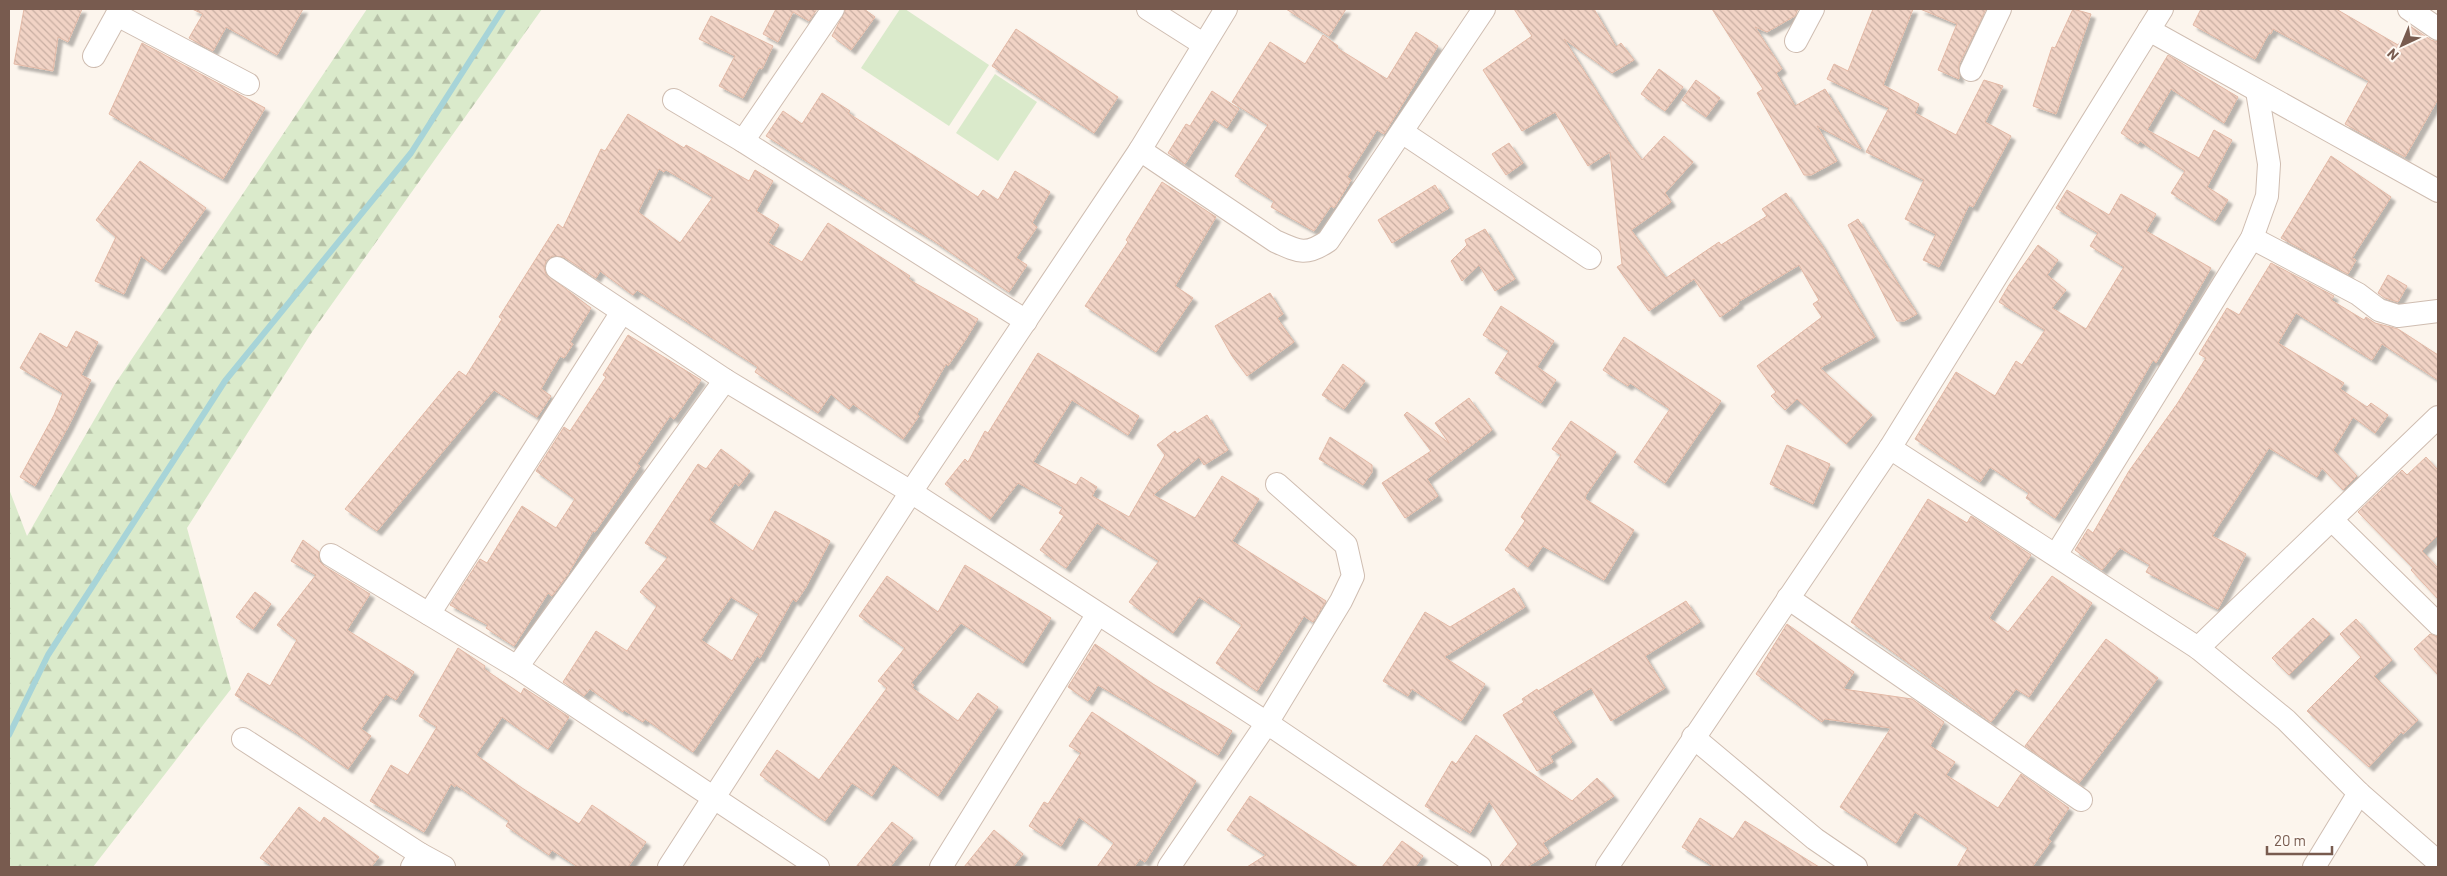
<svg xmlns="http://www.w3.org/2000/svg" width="2447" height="876" font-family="Barlow,sans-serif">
  <defs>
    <pattern id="forest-firs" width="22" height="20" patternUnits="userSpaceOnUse" patternTransform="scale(1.25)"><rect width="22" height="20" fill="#daeacb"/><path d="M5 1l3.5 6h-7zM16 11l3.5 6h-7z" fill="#b6c1a7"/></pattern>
    <pattern id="building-back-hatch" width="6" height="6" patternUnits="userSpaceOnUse" patternTransform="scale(1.25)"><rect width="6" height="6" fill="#f1d3c5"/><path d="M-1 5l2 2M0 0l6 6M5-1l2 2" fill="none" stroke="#c8aea2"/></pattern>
    <filter id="shadow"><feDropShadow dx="4.5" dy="4.5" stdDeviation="1" flood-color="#0004"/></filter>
  </defs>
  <rect width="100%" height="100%" fill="#fcf5ed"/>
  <path fill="url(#forest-firs)" d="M367 9H542L312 332 187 528 231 689 93 867H9V489L27 536 115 384Z"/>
  <g fill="#daeacb">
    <path d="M900 9H905L989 65 949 126 861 68Z"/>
    <path d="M995 74 1037 102 998 161 956 133Z"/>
  </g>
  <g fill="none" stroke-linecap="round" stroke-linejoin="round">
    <path stroke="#a7d4d8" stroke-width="6" d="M9 735 48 655 225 381 411 153 503 9"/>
  </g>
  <g fill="url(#building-back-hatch)" stroke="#e3b9a6" fill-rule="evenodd" filter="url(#shadow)">
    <path d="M24 9H82L68 42 58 37 53 71 14 64Z"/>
    <path d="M192 9H303L277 55 226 27 213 51 189 38 203 14Z"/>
    <path d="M776 9H817L809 21 793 12 778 42 763 34Z"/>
    <path d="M846 9H864L875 17 851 50 832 36Z"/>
    <path d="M1286 9H1346L1329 36Z"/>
    <path d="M1514 9H1594L1616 47 1621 43 1634 60 1612 73 1564 39 1629 143 1642 160 1664 136 1693 162 1665 193 1671 202 1631 230 1666 278 1719 242 1721 245 1767 216 1762 209 1786 193 1821 244 1875 337 1820 368 1872 415 1846 444 1797 399 1785 410 1771 396 1776 392 1757 366 1822 317 1813 304 1819 300 1799 265 1738 302 1739 304 1720 317 1694 279 1649 311 1617 267 1622 264 1610 152 1588 166 1555 112 1522 131 1483 70 1532 36Z"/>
    <path d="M1712 9H1798L1795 16 1767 32 1755 27 1782 69 1776 73 1795 106 1825 89 1861 149 1817 126 1837 161 1811 175H1804L1757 93 1763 89Z"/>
    <path d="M1873 9H1913L1883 85 1919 104 1915 113 1956 135 1984 80 2003 86 1985 122 2011 136 1973 207 1969 205 1939 267 1923 260 1936 234 1905 219 1924 180 1866 152 1889 108 1827 79 1834 64 1848 71Z"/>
    <path d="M1920 9H1986L1959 64V79L1938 70 1957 24Z"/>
    <path d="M2073 9 2091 14 2056 114 2033 106 2052 47 2055 48Z"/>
    <path d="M2201 9H2336L2398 45 2410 26 2431 40 2438 42V99L2405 157 2345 124 2369 81 2273 29 2271 34 2269 33 2255 59 2193 25Z"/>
    <path d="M711 16 773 46 762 69 759 68 743 98 719 86 735 56 699 39Z"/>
    <path d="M1016 29 1118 97 1094 133 992 66Z"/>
    <path d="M1416 32 1438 46 1384 134 1377 130 1347 177 1351 180 1334 208 1331 206 1314 231 1271 207 1274 201 1235 176 1268 125 1232 102 1270 42 1305 64 1323 35 1338 46 1337 48 1387 79Z"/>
    <path d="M142 43 265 108 223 179 109 114Z"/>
    <path d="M2168 55 2238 97 2224 123 2171 89 2147 130 2199 158 2214 130 2232 140 2207 187 2228 200 2215 221 2171 193 2185 171 2140 141 2138 144 2121 133Z"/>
    <path d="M1659 69 1683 87 1665 111 1641 94Z"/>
    <path d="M1696 80 1720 98 1706 117 1682 100Z"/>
    <path d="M1212 91 1239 109 1227 128 1214 119 1185 164 1168 153 1186 124 1190 126Z"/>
    <path d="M822 93 850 111 848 113 978 197 983 190 998 200 1015 171 1050 192 1032 223 1037 227 1016 258 1027 265 1009 292 931 239 766 136 783 111 802 124Z"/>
    <path d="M628 114 684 148 686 145 749 181 755 170 773 181 756 211 779 225 768 243 802 262 828 223 910 276 908 279 978 319 966 339 948 366 946 364 917 414 919 416 903 439 853 404 849 409 831 394 818 413 755 372 758 367 637 290 633 295 600 271 596 278 564 257 552 256 546 261 544 268 546 274 591 308 570 342 573 344 564 358 560 356 541 389 551 396 537 417 494 390 377 531 345 509 459 371 466 376 502 319 499 317 558 224 563 228 601 149 605 151ZM659 169 664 172 666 170 713 197 680 243 638 212Z"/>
    <path d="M1509 143 1523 163 1506 175 1492 154Z"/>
    <path d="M2331 156 2391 197 2352 258 2356 260 2348 274 2281 238Z"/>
    <path d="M140 161 206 208 161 270 141 256 124 294 95 281 116 237 96 220Z"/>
    <path d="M1162 182 1216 217 1175 286 1193 298 1156 352 1085 306 1128 242 1126 240Z"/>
    <path d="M1435 185 1449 208 1392 243 1378 220Z"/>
    <path d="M2067 190 2109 215 2121 194 2156 214 2146 231 2211 268 2156 363 2153 360 2104 445 2055 518 2026 498 2029 493 1990 467 1980 482 1915 439 1956 372 1995 396 2016 361 2022 365 2045 330 1999 302 2009 285 2038 245 2058 260 2047 275 2066 290 2052 308 2086 329 2124 267 2090 246 2098 233 2056 208Z"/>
    <path d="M1858 219 1917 314 1904 321H1897L1848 225Z"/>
    <path d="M1485 229 1515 279 1495 291 1479 265 1462 281 1451 261 1467 245 1465 240Z"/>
    <path d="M2271 263 2334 296 2331 300 2364 320 2366 317 2375 323 2398 329 2438 355V380L2382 344 2372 360 2296 313 2278 343 2344 383 2340 389 2367 407 2371 403 2388 415 2375 433 2353 417 2333 450 2357 476 2343 490 2322 468 2317 477 2269 448 2212 536 2246 554 2218 609 2146 572 2150 565 2120 548 2102 570 2075 550 2088 529 2093 533 2129 471 2177 404 2206 358 2199 354 2227 308 2239 315Z"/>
    <path d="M2388 275 2407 286 2398 302 2385 298 2378 293Z"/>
    <path d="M1270 293 1283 314 1277 318 1294 342 1247 376 1232 356 1215 326Z"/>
    <path d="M1501 306 1554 341 1537 367 1556 380 1541 403 1495 373 1509 351 1483 335Z"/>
    <path d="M76 331 98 342 81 375 91 380 68 427 35 486 20 477 54 415 63 393 20 368 40 333 67 348Z"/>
    <path d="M628 335 701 380 674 419 670 416 637 464 640 466 595 532 593 531 568 574 552 596 548 593 514 646 486 628 488 625 450 605 480 559 487 563 522 506 556 528 575 499 536 471 564 427 570 431 606 377 603 375Z"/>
    <path d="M1624 337 1721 401 1665 483 1634 462 1670 409 1630 383 1628 386 1603 370Z"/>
    <path d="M1038 353 1139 416 1128 435 1072 400 1033 462 1076 485 1081 477 1097 487 1092 496 1129 517 1165 455 1157 445 1175 431 1177 434 1207 415 1228 450 1204 465 1199 457 1153 495 1195 518 1222 476 1259 499 1232 541 1326 601 1313 622 1304 616 1257 691 1216 663 1242 625 1199 597 1173 633 1129 602 1159 561 1097 523 1066 568 1040 550 1064 516 1059 513 1063 507 1018 483 990 519 945 484 965 459 968 462 985 431 988 433Z"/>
    <path d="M1343 364 1365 381 1344 409 1322 395Z"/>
    <path d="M1469 398 1492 430 1427 479 1438 496 1405 518 1382 483 1431 451 1404 415 1407 412 1449 443 1435 423Z"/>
    <path d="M1571 421 1616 452 1586 495 1585 499 1634 530 1604 580 1543 546 1528 567 1505 550 1525 521 1521 517 1561 455 1552 449Z"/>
    <path d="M1330 437 1372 465V472L1363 485 1319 459Z"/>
    <path d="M1787 445 1830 464 1813 504 1770 484Z"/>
    <path d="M721 449 750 471 739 486 735 483 709 520 753 551 775 511 830 541 806 587 796 602 793 599 760 658 757 656 693 752 645 719 643 722 624 710 623 712 590 689 584 696 563 682 596 631 627 651 657 606 640 592 668 557 645 543 698 464 706 469ZM731 597 759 614 732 661 701 640Z"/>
    <path d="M2426 457 2438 470V535L2422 551 2438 568V599L2411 570 2413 568 2358 512 2402 470 2407 475Z"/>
    <path d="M1928 499 1967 523 1971 516 2031 555 1989 618 2008 632 2052 576 2092 603 2029 697 2016 689 1991 722 1851 622Z"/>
    <path d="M303 540 319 552V561L324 566 370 594 347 630 414 672 396 700 386 694 361 729 371 736 348 769 298 734 235 695 248 673 270 686 297 640 277 625 316 575 291 561Z"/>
    <path d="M965 565 1051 618 1023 663 961 623 911 683 914 685 912 688 958 721 978 693 998 707 938 796 893 764 872 796 852 783 825 821 760 775 777 750 819 780 887 688 878 681 905 648 859 616 887 576 938 612Z"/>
    <path d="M1514 588 1525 607 1444 657 1485 684 1461 721 1412 689 1408 696 1383 681 1425 612 1450 627Z"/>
    <path d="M255 592 271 604 253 629 236 617Z"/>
    <path d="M1686 601 1700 622 1645 656 1665 688 1611 721 1591 688 1552 712 1572 742 1550 756 1553 762 1537 771 1503 715 1524 702 1522 699 1537 689 1538 691Z"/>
    <path d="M2313 618 2330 634 2289 675 2272 658Z"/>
    <path d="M2356 619 2392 660 2374 676 2418 720 2403 734 2401 732 2369 767 2307 711 2361 657 2340 634Z"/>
    <path d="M1787 624 1854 672 1843 689 1912 699 1944 722 1930 746 1955 762 1946 775 1998 808 2021 774 2069 808 2048 839 2051 841 2032 867H1957L1968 848 1915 812 1896 843 1840 807 1891 728 1825 719 1822 722 1756 674Z"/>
    <path d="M2430 634 2438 637V675L2414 649Z"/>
    <path d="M2106 639 2158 678 2079 783 2025 746Z"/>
    <path d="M1095 644 1153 684 1232 731 1218 755 1098 685 1088 701 1068 687Z"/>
    <path d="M458 648 485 666 484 669 521 694 524 688 569 717 548 749 502 717 476 755 522 788 579 824 592 805 646 842 628 867H578L552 850 549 855 506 826 509 821 456 785 455 787 451 784 424 832 370 801 391 765 408 775 437 727 419 716Z"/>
    <path d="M1092 712 1196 781 1145 862 1140 859 1134 867H1097L1114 843 1079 817 1061 846 1029 826 1044 802 1048 804 1081 753 1069 746Z"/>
    <path d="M1476 735 1572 801 1597 778 1614 796 1543 843 1549 853 1527 867H1499L1518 844 1489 801 1470 833 1425 806 1452 761 1456 764Z"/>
    <path d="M1250 796 1358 867H1247L1266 855 1227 830Z"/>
    <path d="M299 807 320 823 324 817 379 857 371 867H274L260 858Z"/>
    <path d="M1700 818 1733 839 1745 821 1819 867H1715L1682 847Z"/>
    <path d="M892 822 913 838 890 867H856Z"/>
    <path d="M994 830 1023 854 1013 867H964Z"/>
    <path d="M1402 841 1423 856 1415 867H1382Z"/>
  </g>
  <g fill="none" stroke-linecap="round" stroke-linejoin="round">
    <g stroke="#cfbdb1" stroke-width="24">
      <g id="street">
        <path d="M1148 9 1203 44"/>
        <path d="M2409 9 2438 29"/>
        <path d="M117 15 248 84"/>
        <path d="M2149 30 2438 191"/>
        <path d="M1796 41 1813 9"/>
        <path d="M94 56 120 9"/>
        <path d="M1971 70 2000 9"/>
        <path d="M674 100 743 141 1026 321"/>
        <path d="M1402 132 1590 258"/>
        <path d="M743 141 833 9"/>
        <path d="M1140 150 1275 241C1299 252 1306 256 1328 241L1484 9"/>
        <path d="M2252 238 2358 294 2379 310 2398 316 2438 311"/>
        <path d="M557 268 725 380 911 492 1267 723 1480 867"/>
        <path d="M1890 448 2198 648 2286 720 2359 793 2438 862"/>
        <path d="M2332 520 2438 624"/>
        <path d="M331 555 517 667 818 867"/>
        <path d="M2056 555 2252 238 2267 196 2269 164 2257 91"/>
        <path d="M1788 598 2081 800"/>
        <path d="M429 614 622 312"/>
        <path d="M2198 648 2438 417"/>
        <path d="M517 667 725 380"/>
        <path d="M1693 737 1815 839 1856 867"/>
        <path d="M243 739 420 854"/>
        <path d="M412 867 420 854 444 867"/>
        <path d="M669 867 911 492 1140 150 1226 9"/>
        <path d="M941 867 1097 615"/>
        <path d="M1169 867 1267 723 1341 601 1353 576 1346 545 1277 484"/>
        <path d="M1607 867 1890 448 2162 9"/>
        <path d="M2314 867 2359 793"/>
      </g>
    </g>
    <use href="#street" stroke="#fff" stroke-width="22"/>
  </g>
  <rect width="2447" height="876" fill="none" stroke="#785b4f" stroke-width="20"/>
  <g transform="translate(2402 45) rotate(224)" stroke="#fef9f3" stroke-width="4" paint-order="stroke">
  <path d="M0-4L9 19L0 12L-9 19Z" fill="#785b4f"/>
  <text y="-8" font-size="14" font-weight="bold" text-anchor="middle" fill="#785b4f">N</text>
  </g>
  <path d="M2267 846v8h65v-8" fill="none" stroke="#785b4f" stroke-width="2.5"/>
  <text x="2274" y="846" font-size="15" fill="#785b4f" stroke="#fef9f3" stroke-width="4" paint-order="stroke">20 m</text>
</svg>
